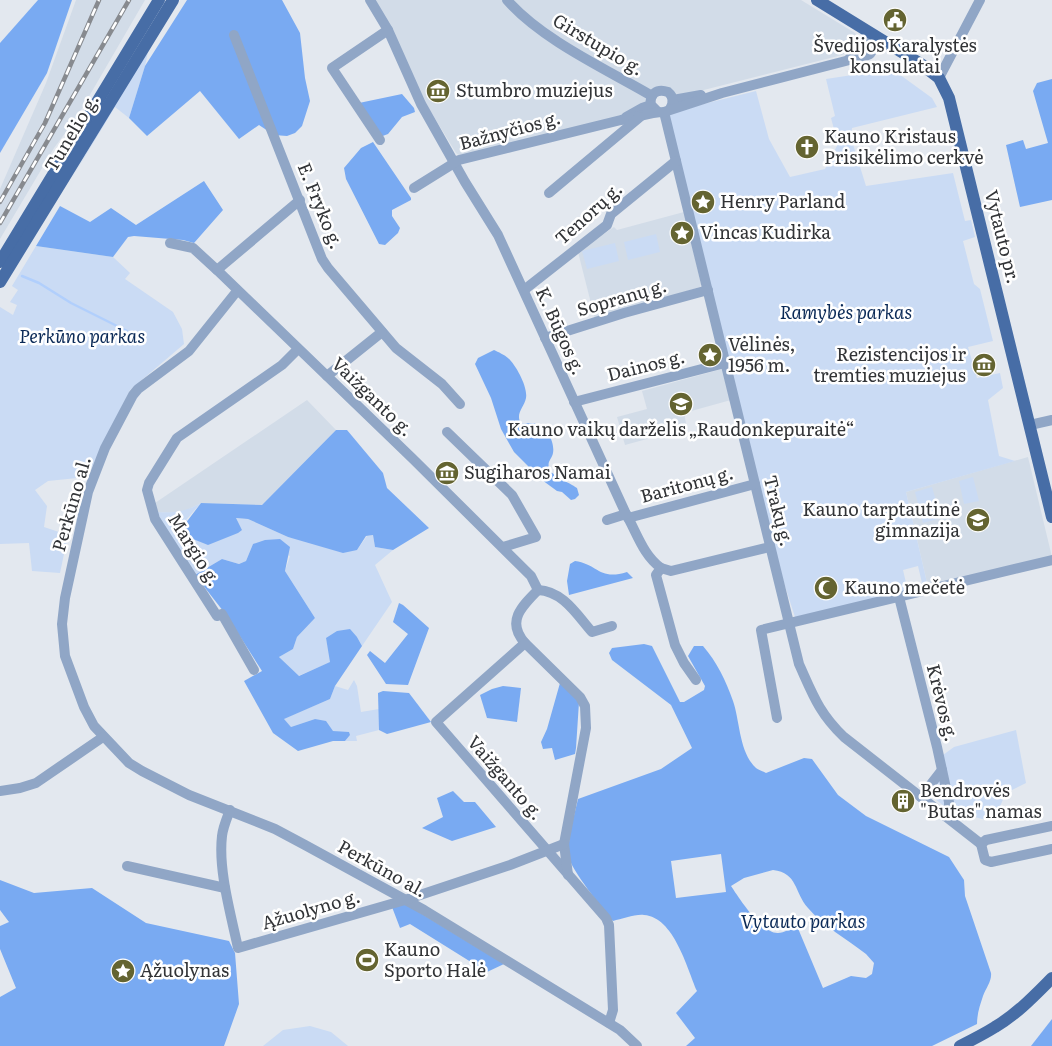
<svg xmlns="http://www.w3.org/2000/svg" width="1052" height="1046" font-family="Literata,serif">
  <rect width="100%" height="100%" fill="#e3e8ef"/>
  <g fill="#d2dce8">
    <path d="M76 0H145L77 117 54 148 0 239V189L46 83Z"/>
    <path d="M374 0H801L855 33 859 39 856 48 842 55 680 96H678L670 89 624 115 460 156 456 153 428 107Z"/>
    <path d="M684 212 701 284 700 287 595 319 578 252 614 227 617 230Z"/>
    <path d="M722 369 731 400 684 413 687 428 625 445 617 417 647 409 642 391Z"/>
    <path d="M307 400 336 430 262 505 201 503 185 511 177 513 157 512 155 503Z"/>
    <path d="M1028 457 1052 557 928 587 906 492Z"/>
  </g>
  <g fill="#cadbf4" fill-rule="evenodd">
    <path d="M177 0H179L148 52 145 66 129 118 115 107 70 181Z"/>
    <path d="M892 69 932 98 937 107 852 128 851 138 866 186 953 173 965 221 971 220 975 237 963 241 974 284 980 289 993 341 968 347 977 378 1000 373 1003 388 988 400 999 456 1015 461 906 492 928 587 795 617 783 580 669 115 671 112 756 91 769 139 790 177 825 169 838 144 831 118 835 116 826 79ZM918 566 922 583 907 587 903 570Z"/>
    <path d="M656 234 660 252 628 260 624 242Z"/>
    <path d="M615 243 619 261 587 269 582 251Z"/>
    <path d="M36 246 113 257 130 273 125 279 173 312 182 329 184 344 130 390 87 477 48 481 35 490 47 506 44 527 68 535 60 573 32 571 29 543 0 544V307L13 315 17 305 10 302 18 290 12 286Z"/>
    <path d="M973 477 979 501 964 504 959 481Z"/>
    <path d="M932 487 941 518 923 523 915 492Z"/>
    <path d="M201 503 186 520 242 530 235 518 248 519 288 537 357 550 367 536 373 535 375 547 393 550 375 565 392 602 362 646 357 637 326 638 331 662 298 676 279 657 293 649 297 637 315 618 285 571 290 556 253 544 246 561 239 564 222 559 195 575 168 534 157 512C176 513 184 512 201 503Z"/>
    <path d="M354 680 357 686 361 712 379 709V730L356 736 357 741H345L350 735 333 731 315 719 291 727 283 719 330 699 335 686 348 690Z"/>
    <path d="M1016 730 1026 783 1006 793 997 813 986 820 956 812 943 755 954 747Z"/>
    <path d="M940 780 945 807 928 793Z"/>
    <path d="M310 1026 331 1032 348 1046H263L283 1030Z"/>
  </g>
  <g fill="#79aaf2" fill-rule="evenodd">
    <path d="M38 0H72L47 73 0 153V43Z"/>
    <path d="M187 0H282L300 33 305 78 310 101 302 126 295 133 287 136 274 135 259 125 239 139 200 91 147 136 129 118 145 66Z"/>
    <path d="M1052 79V200L1020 207 1006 145 1023 140 1026 149 1048 143 1033 91 1037 83Z"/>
    <path d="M402 94 414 108 415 112 402 117 388 134 380 137 359 103Z"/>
    <path d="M373 142 411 198V200L392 210V216L400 228 398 233 385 245 379 244 346 179 344 168 361 148Z"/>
    <path d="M204 181 223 210 194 243 183 240 134 236 128 237 113 257 36 246 60 206 90 222 111 208 136 225Z"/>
    <path d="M494 350C498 352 505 355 508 358 516 365 528 387 526 398 524 408 515 413 521 424 525 424 532 422 536 424 547 427 555 442 553 453 552 459 547 461 549 468 552 477 569 482 577 488L579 495 575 499 571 500 562 492 557 491 542 480 514 452 501 429 491 398 475 364 478 358Z"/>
    <path d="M336 430H347L383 473 387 488 429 528 393 550 375 547 373 535 366 536 357 550 343 553 288 537 248 519 236 518 242 530 238 533 208 545 193 539 182 528 201 503 262 505Z"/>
    <path d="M280 539 290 547 285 571 315 618 297 637 293 649 279 657 299 676 330 662 326 638 337 631 350 629 357 637 362 646 335 686 330 699 284 719 291 727 315 719 326 721 333 731 349 732 350 735 345 741H333L298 751 273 733 244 681 262 671 227 616 195 575 222 559 239 564 246 561 253 544 265 540Z"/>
    <path d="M575 561C598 564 599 581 627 572L633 578 569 595 567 581 570 564Z"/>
    <path d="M399 603 403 605 429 628 408 685 386 684 367 655 370 651 385 663 408 634 393 622Z"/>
    <path d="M644 644 652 646 680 702H684L704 690 705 686 688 656 694 646H703C717 662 726 681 733 701 740 721 739 752 756 768 758 770 763 771 766 773L804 758 812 759 838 795 866 816 949 857 964 880 965 896 991 973C992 981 986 988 983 996 980 1005 977 1014 977 1024L932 1046H686L695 1038 676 1013 697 991C687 968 674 917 644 915 635 914 622 919 613 921 604 911 570 868 569 857 567 838 574 817 578 799L661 769 692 748 671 705 612 660 609 653 612 648ZM721 854 726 892 676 898 671 861ZM773 870C798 873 794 892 808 908 822 925 848 940 866 954L874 963 872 974 866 978 851 976 823 988 797 926C792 928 784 933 778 933 762 934 739 898 731 886L744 878Z"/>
    <path d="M560 683 579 702 576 748 575 754 555 760 552 748 543 749 541 742 547 729Z"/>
    <path d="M503 686 521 688 517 722 487 718 480 695 492 689Z"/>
    <path d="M383 691 409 693 431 722 387 734 379 730 378 693Z"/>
    <path d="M453 791 464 802H475L496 827 452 841 422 828 443 817 437 798Z"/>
    <path d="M0 880 34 893 92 888 146 923 229 941 235 953 239 1004 224 1046H0V997L16 988 0 949V926L9 922 0 910Z"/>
    <path d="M404 903 504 964 487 972 410 924 400 928 392 907Z"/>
    <path d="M1052 1019V1046H1031Z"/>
  </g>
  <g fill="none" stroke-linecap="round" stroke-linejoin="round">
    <path stroke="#b1cffc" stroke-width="2.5" d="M22 276 39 283 71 303 127 331"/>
    <g stroke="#90a6c6" stroke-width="10">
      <path d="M370 0 388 30 421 104 465 182 498 235 626 514C637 533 643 555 661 568L656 575 675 645 684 663 696 680"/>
      <path d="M507 0C542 40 606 69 652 96"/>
      <path d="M234 35 322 259 328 268 396 348 442 384 460 404"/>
      <path d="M849 59 861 48 870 33"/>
      <path d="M939 78 980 0"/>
      <path d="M673 100 701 95"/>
      <path d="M658 112 651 105C649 94 657 88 668 92 674 97 674 103 670 109"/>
      <path d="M664 112 799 664C813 695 819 713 844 737L981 844"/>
      <path d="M626 117 642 108 651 105"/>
      <path d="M380 140 332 68 388 30"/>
      <path d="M414 188 459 160 621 120C635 118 650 112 664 112L722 93 865 56 870 54 880 39"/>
      <path d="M549 193 640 117"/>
      <path d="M170 243 193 248 217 270 412 458 531 576 538 590C521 607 506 622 525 643L436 722 606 918 609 925 613 1010 609 1023"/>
      <path d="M217 270 300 200"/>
      <path d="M524 290 607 225 611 214 676 161"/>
      <path d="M237 291 189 351 138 389 133 395 105 448 88 492 65 598 62 624 65 656 84 707 94 726 129 763 142 771 189 795 275 829 305 845 424 910 620 1030 637 1046"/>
      <path d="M545 338 624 313 708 290"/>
      <path d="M327 376 382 332"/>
      <path d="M574 402 725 363"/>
      <path d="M1030 425 1052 420"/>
      <path d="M447 432 512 495 536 537 503 547"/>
      <path d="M628 518 755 484"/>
      <path d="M607 520 626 514"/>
      <path d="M661 568 671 571 770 547"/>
      <path d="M538 590C563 591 577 615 592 632L612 626"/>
      <path d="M899 597 937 747 949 802V811L945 816"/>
      <path d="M525 643 580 697 585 706 586 728 564 844 568 875"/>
      <path d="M254 670 222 614 217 616 155 519 147 490 149 483 177 438 282 365 298 349"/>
      <path d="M777 718 761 630 1052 560"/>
      <path d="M0 791 20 788 36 783 103 737"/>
      <path d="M921 797 942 770"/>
      <path d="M230 810C227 818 223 827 222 836 218 870 231 915 238 948L405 900 510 865 564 844"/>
      <path d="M981 844 985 860 991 862 1052 849"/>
      <path d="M981 844 986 840 1052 826"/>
      <path d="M127 866 225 888"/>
    </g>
    <g stroke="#476da6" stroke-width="12">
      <path d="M817 0 921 64 939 78 949 98 1052 517"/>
      <path d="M0 262 159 0"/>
      <path d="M0 282 173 0"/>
      <path d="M960 1046C972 1040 984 1034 995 1027 1017 1014 1034 996 1052 978"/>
    </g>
    <g stroke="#878a8f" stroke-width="4.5">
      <g id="rail">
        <path d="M0 202 45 123 99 0"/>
        <path d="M0 223 129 0"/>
      </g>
    </g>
    <use href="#rail" stroke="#fff" stroke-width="2.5" stroke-dasharray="8" stroke-linecap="butt"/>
  </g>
  <defs>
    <g id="civic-disc" transform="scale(1.25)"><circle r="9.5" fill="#646431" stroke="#fff"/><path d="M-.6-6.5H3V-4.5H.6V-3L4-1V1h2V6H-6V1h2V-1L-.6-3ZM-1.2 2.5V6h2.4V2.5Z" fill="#fff"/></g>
    <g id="museum-disc" transform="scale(1.25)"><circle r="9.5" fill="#646431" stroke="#fff"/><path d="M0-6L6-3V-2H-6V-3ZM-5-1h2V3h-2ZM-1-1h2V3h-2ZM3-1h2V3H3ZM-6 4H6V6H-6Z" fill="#fff"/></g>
    <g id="church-disc" transform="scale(1.25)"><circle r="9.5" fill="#646431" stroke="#fff"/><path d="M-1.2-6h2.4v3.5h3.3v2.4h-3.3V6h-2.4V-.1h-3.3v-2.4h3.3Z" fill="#fff"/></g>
    <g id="sight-disc" transform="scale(1.25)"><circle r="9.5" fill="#646431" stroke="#fff"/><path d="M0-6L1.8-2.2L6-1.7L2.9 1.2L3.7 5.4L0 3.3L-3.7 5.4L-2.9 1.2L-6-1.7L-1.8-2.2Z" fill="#fff"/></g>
    <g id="school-disc" transform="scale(1.25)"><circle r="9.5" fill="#646431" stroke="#fff"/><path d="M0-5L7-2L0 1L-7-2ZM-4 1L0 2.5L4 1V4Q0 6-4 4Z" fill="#fff"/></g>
    <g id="mosque-disc" transform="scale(1.25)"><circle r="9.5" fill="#646431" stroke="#fff"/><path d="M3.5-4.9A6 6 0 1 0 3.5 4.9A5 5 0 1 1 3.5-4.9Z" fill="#fff"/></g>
    <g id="building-disc" transform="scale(1.25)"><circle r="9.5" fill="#646431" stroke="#fff"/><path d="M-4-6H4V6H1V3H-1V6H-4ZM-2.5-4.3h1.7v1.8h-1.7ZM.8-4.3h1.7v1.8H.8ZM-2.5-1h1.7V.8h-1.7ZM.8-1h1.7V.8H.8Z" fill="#fff"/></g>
    <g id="stadium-disc" transform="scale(1.25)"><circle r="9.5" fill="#646431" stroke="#fff"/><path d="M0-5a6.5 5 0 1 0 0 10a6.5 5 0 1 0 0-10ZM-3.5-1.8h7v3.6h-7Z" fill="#fff"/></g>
  </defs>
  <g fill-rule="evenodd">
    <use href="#civic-disc" x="895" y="20"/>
    <use href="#museum-disc" x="438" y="91"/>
    <use href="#church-disc" x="807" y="147"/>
    <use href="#sight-disc" x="703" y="202"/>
    <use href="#sight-disc" x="682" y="233"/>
    <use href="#sight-disc" x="710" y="355"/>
    <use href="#museum-disc" x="984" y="365"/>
    <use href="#school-disc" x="681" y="404"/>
    <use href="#museum-disc" x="447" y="473"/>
    <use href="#school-disc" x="978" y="520"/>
    <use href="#mosque-disc" x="826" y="588"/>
    <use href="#building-disc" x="903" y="801"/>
    <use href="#stadium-disc" x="367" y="960"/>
    <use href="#sight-disc" x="123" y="971"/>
  </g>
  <g text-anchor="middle" stroke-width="5" stroke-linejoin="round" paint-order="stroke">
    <g font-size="18" fill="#323437" stroke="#fff">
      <text transform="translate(598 45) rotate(31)" y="6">Girstupio g.</text>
      <text transform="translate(510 131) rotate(-15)" y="6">Bažnyčios g.</text>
      <text transform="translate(72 133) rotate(-59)" y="6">Tunelio g.</text>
      <text transform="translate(320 206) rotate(68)" y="6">E. Fryko g.</text>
      <text transform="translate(589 214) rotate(-42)" y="6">Tenorų g.</text>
      <text transform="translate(1002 237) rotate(76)" y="6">Vytauto pr.</text>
      <text transform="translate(622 298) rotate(-16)" y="6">Sopranų g.</text>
      <text transform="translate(560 331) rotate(66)" y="6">K. Būgos g.</text>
      <text transform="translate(646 366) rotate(-14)" y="6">Dainos g.</text>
      <text transform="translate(372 397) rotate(44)" y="6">Vaižganto g.</text>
      <text transform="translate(687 485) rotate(-15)" y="6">Baritonų g.</text>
      <text transform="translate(72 504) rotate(-74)" y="6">Perkūno al.</text>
      <text transform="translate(778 511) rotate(76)" y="6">Trakų g.</text>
      <text transform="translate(194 550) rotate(58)" y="6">Margio g.</text>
      <text transform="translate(942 703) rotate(76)" y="6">Krėvos g.</text>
      <text transform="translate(505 778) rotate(49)" y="6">Vaižganto g.</text>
      <text transform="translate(382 869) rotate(29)" y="6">Perkūno al.</text>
      <text transform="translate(311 910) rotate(-16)" y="6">Ąžuolyno g.</text>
    </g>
    <g font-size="18" fill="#323437" stroke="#fff" text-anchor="start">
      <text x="895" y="52" text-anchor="middle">Švedijos Karalystės<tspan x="895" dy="21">konsulatai</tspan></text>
      <text x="456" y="97">Stumbro muziejus</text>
      <text x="824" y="143">Kauno Kristaus<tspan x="824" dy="21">Prisikėlimo cerkvė</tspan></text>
      <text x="720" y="208">Henry Parland</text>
      <text x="700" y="239">Vincas Kudirka</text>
      <text x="728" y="351">Vėlinės,<tspan x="728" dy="21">1956 m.</tspan></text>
      <text x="966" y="361" text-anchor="end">Rezistencijos ir<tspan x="966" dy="21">tremties muziejus</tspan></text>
      <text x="681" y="436" text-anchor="middle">Kauno vaikų darželis „Raudonkepuraitė“</text>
      <text x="464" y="479">Sugiharos Namai</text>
      <text x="960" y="516" text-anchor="end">Kauno tarptautinė<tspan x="960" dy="21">gimnazija</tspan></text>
      <text x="844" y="594">Kauno mečetė</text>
      <text x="920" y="797">Bendrovės<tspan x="920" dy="21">"Butas" namas</tspan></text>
      <text x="384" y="956">Kauno<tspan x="384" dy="21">Sporto Halė</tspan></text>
      <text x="140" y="977">Ąžuolynas</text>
    </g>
    <g font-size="18" font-style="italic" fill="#0b2a57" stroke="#fff">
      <text x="846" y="319">Ramybės parkas</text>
      <text x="82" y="343">Perkūno parkas</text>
      <text x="803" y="928">Vytauto parkas</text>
    </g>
  </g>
</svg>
